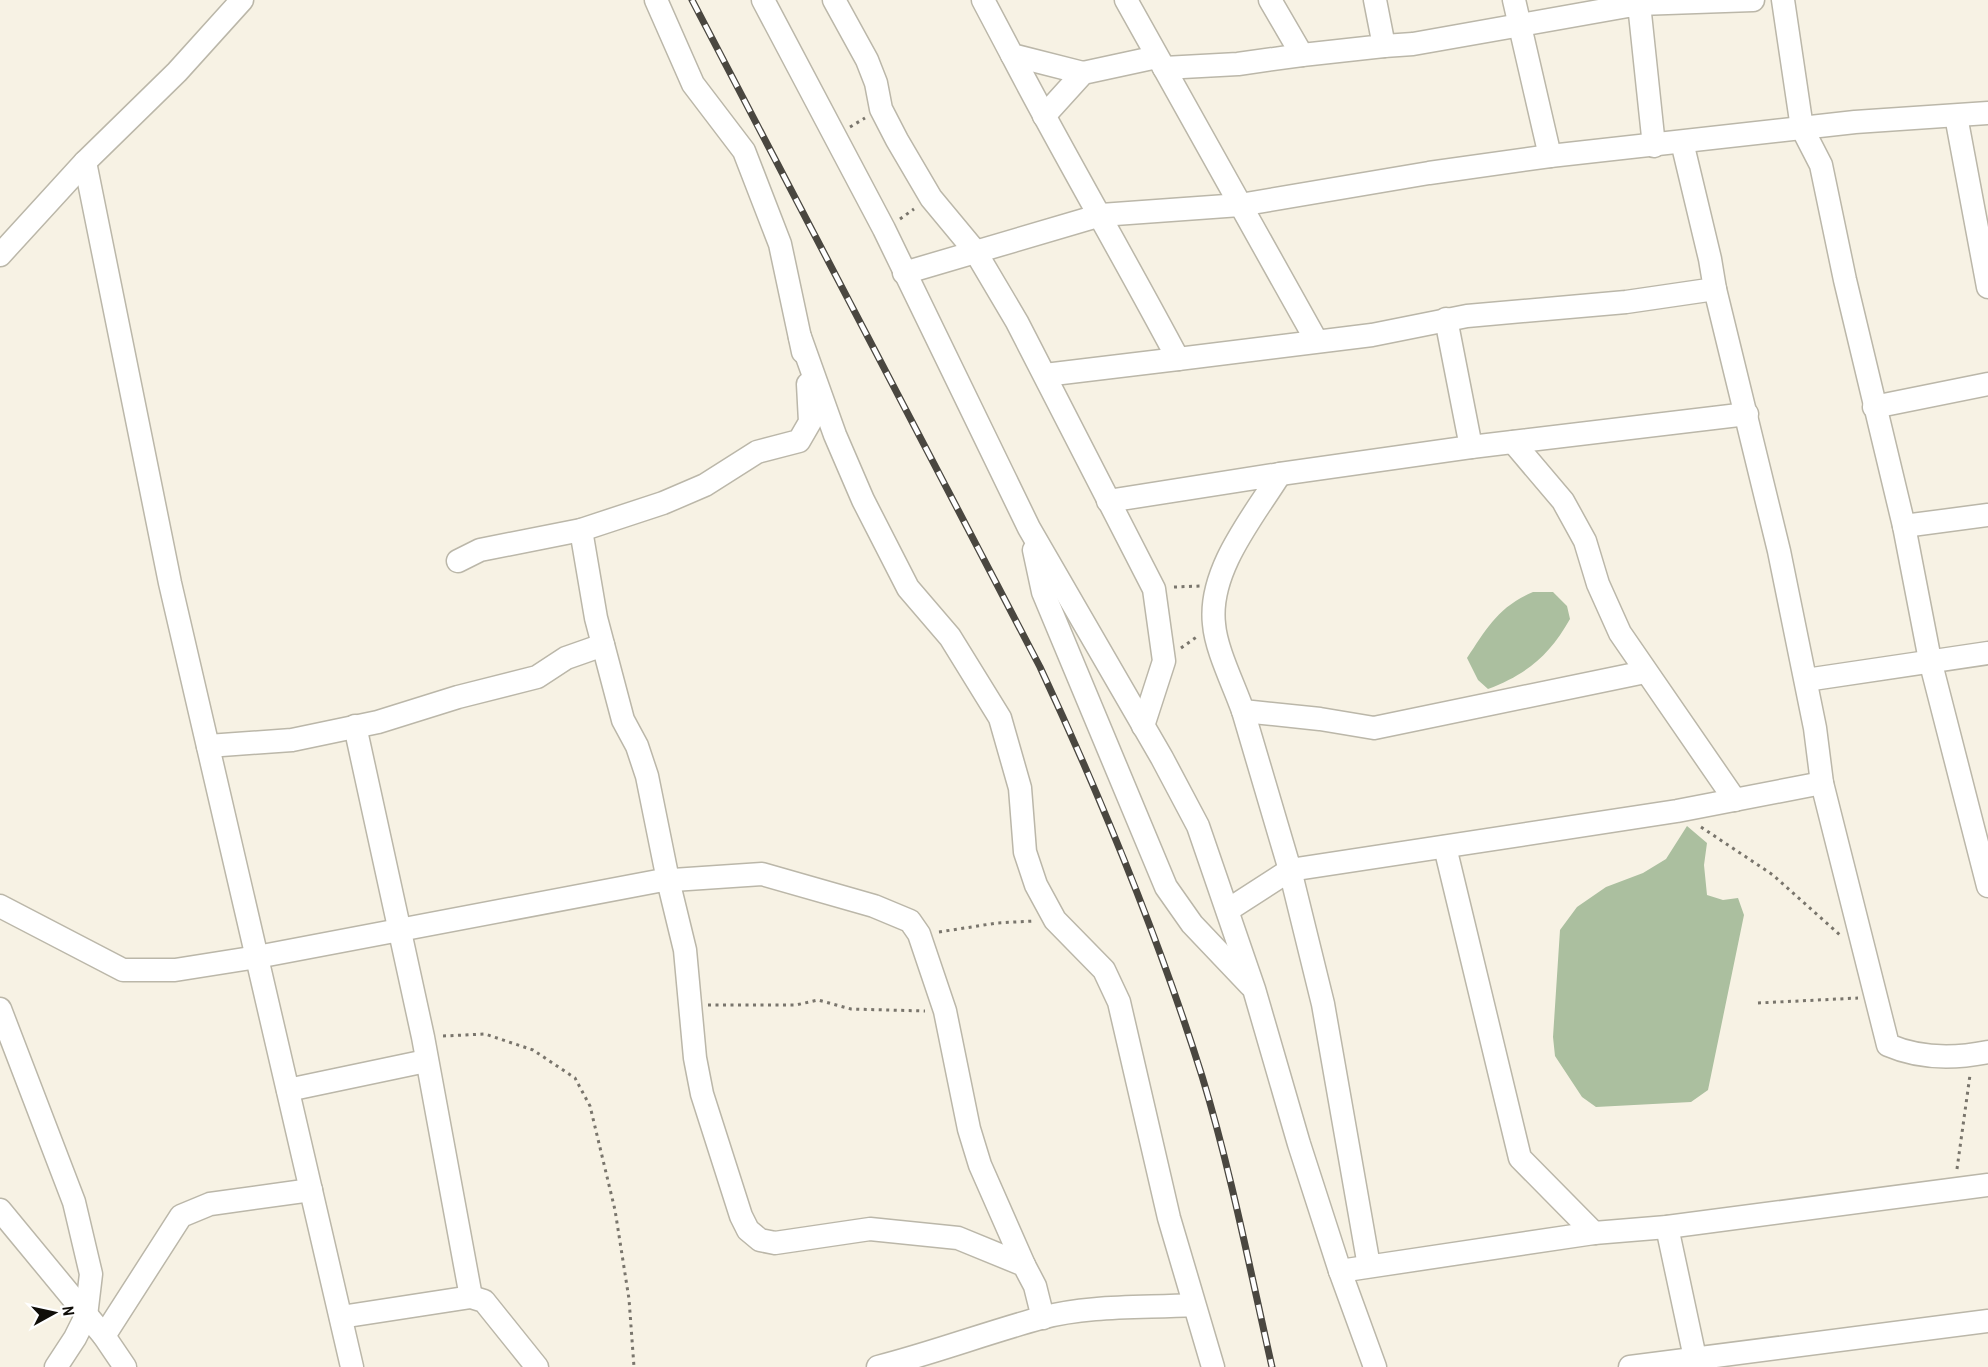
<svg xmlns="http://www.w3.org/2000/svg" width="1988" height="1367" font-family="'Archivo Narrow',sans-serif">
  <rect width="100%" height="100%" fill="#f7f2e4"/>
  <g fill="#abbf9f">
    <path d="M1533 592H1553L1567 606 1570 619C1549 656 1527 674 1488 689L1478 680 1467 658C1487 628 1498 607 1533 592Z"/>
    <path d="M1687 826 1707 843 1704 865 1707 895 1723 900 1738 898 1744 915 1708 1090 1691 1102 1596 1107 1582 1097 1555 1056 1553 1037 1560 930 1577 907 1606 887 1643 873 1666 859Z"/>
  </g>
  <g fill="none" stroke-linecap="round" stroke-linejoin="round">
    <g stroke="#bbb7a9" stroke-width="25">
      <g id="minor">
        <path d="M656 0 693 84 744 151 780 244 803 352"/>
        <path d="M763 0 884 229 1029 528 1162 758 1198 826 1254 989 1299 1144 1340 1271 1375 1367"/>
        <path d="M834 0 867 60 876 83 881 109 897 140 931 198 975 251 1017 322 1154 589 1164 661 1143 726"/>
        <path d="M983 0 1012 55 1083 73"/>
        <path d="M1126 0 1316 340"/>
        <path d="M1270 0 1302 55 1384 46 1375 0"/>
        <path d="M1514 0 1550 156"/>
        <path d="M1639 0V4L1753 0"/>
        <path d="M1783 0 1802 128 1821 165 1845 280 1904 526 1930 660 1988 886"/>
        <path d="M1384 46 1413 44 1639 4 1654 146"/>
        <path d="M1012 55C1065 157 1124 257 1178 359L1045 375"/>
        <path d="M1164 68 1238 64 1302 55"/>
        <path d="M1044 116 1083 73 1157 57"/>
        <path d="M1956 116 1988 287"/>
        <path d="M85 162 170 583 352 1367"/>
        <path d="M0 255 85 162 177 72 242 0"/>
        <path d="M904 273 1101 215 1240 205 1429 173 1550 156 1855 122 1988 113"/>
        <path d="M1715 289 1779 551 1815 728 1822 783 1888 1045C1920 1059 1953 1059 1988 1052"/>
        <path d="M1446 319 1471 447"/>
        <path d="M800 337 835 435 863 500 908 588 950 637 1000 718 1020 788 1025 852 1036 885 1055 920 1104 970 1119 1002 1169 1218 1213 1367"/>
        <path d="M1178 359 1372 335 1467 316 1626 302 1715 289 1710 259 1682 142"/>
        <path d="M1874 407 1988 384"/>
        <path d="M1513 442 1563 501 1585 541 1598 584 1620 633 1735 800"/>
        <path d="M1280 474 1471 447 1747 414"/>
        <path d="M1108 501 1280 474C1253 517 1208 571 1214 624 1216 650 1234 685 1243 711L1320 719 1374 728 1645 672"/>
        <path d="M1904 526 1988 515"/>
        <path d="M581 530 596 618 623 720 637 746 647 776 668 880 685 950 695 1058 702 1094 741 1216 748 1230 760 1240 775 1243 870 1229 958 1238 1024 1265 1035 1286 1043 1318"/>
        <path d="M1034 550 1043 592 1166 887 1192 924 1250 985"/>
        <path d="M458 561 480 550 581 530 663 503 705 485 757 452 799 441 810 422 808 384"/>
        <path d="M1806 680 1988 653"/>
        <path d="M1243 711 1290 870 1677 811 1822 783"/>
        <path d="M355 726 423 1037 471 1297"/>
        <path d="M208 746 292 740 378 722 458 697 537 677 566 658 603 645"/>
        <path d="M1445 847 1520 1158 1594 1233"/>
        <path d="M0 906 123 970H175L257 957 658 881 762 874 874 906 910 921 919 934 945 1011 969 1129 980 1165 1024 1265"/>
        <path d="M1228 910 1290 870 1323 1004 1369 1266"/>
        <path d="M0 1009 74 1202 91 1274 86 1316 75 1338 56 1367"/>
        <path d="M288 1090 426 1061"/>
        <path d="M0 1210 104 1336 125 1367"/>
        <path d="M1667 1227 1697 1367"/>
        <path d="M1340 1271 1594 1233 1667 1227 1988 1185"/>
        <path d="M341 1317 471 1297 484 1301 537 1367"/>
        <path d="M104 1336 181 1216 210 1204 311 1190"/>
        <path d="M878 1367C933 1353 986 1333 1041 1318 1089 1305 1143 1308 1193 1305"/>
        <path d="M1630 1367 1988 1321"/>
      </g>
    </g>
    <g stroke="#79756c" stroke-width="3" stroke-dasharray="3 4.5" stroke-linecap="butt">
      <path d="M850 127 865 118"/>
      <path d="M900 219 914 209"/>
      <path d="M1174 587 1200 586"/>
      <path d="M1181 648 1198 636"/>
      <path d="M1701 827 1773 875 1840 935"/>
      <path d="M939 932 997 923 1034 921"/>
      <path d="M1758 1003 1858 998"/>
      <path d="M708 1005H796L818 1000 851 1009 925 1011"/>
      <path d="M443 1036 485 1034 533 1050 575 1078 590 1106 615 1210 629 1299 634 1367"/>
      <path d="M1957 1169 1970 1075"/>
    </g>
    <use href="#minor" stroke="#fff" stroke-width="22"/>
    <g stroke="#4a4740" stroke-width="7">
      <path id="rail" d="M692 0 1040 667C1102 800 1158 936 1202 1076 1231 1171 1250 1270 1272 1367"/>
    </g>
    <use href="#rail" stroke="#fff" stroke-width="4.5" stroke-dasharray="14" stroke-linecap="butt"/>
  </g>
  <g transform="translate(54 1313) rotate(82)" stroke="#ffffff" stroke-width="4.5" paint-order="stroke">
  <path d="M0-4.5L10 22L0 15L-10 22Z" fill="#100e09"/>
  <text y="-9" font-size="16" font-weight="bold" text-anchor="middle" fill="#100e09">N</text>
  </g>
</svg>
